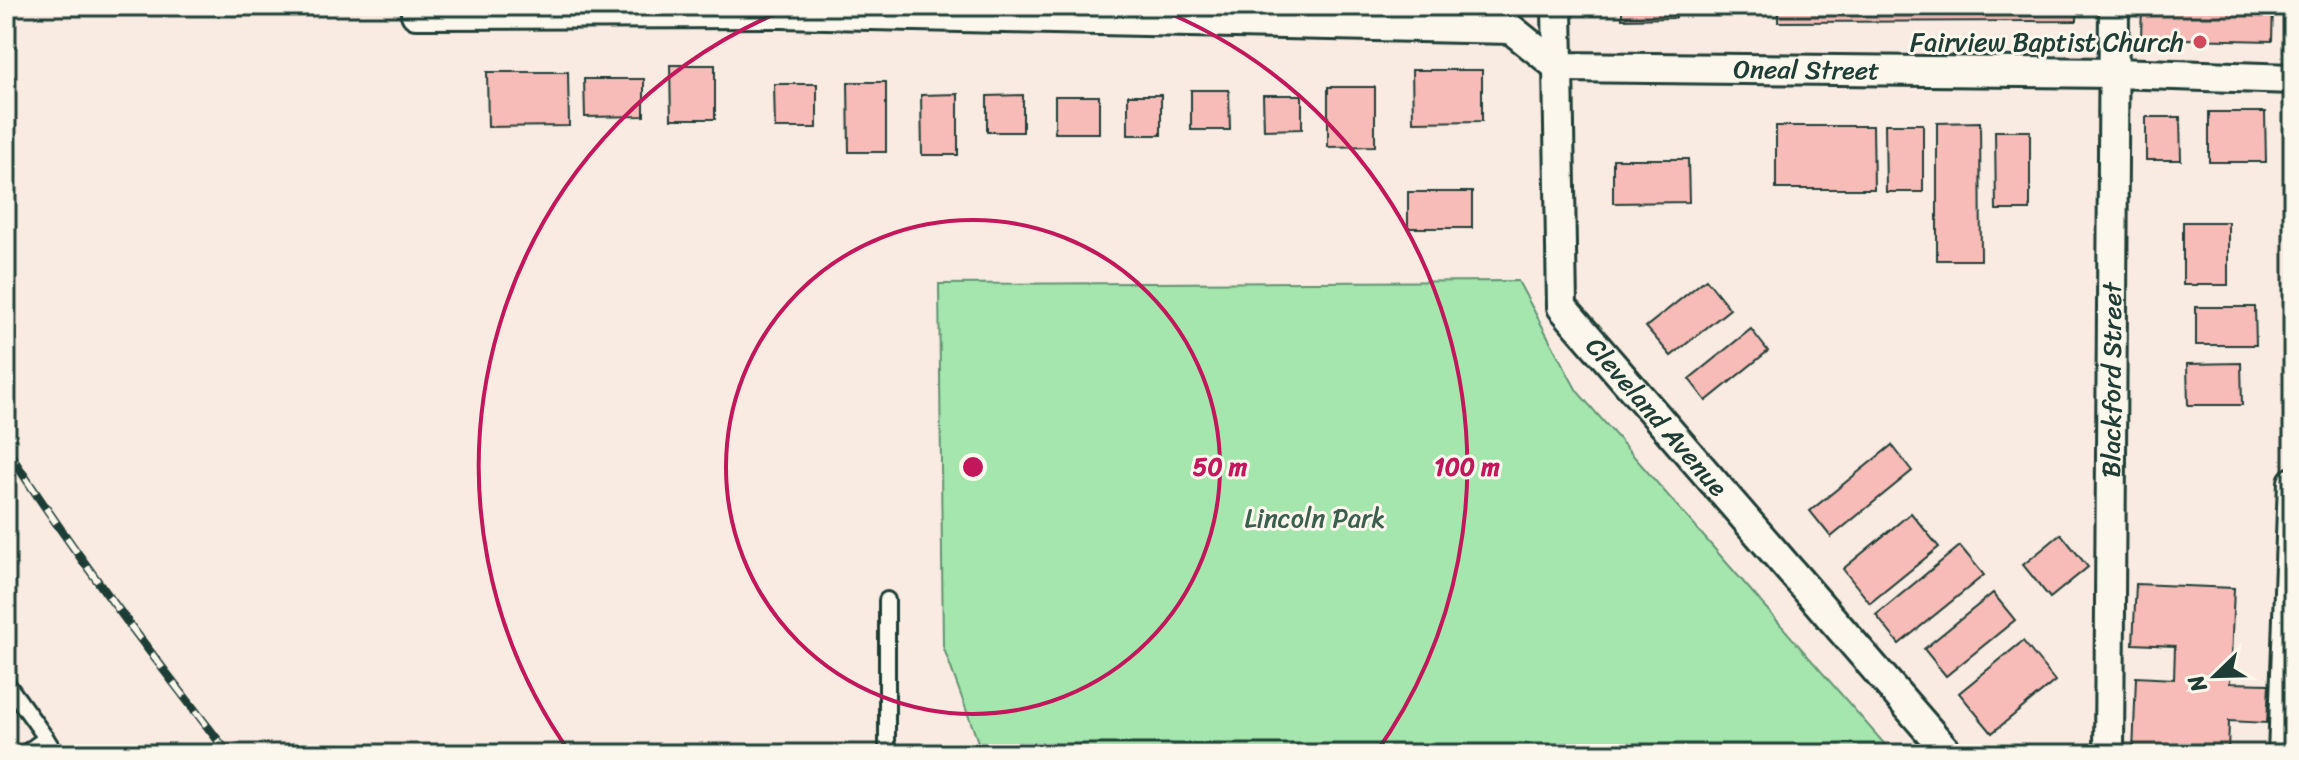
<svg xmlns="http://www.w3.org/2000/svg" width="2299" height="760" font-family="Sriracha,sans-serif">
  <rect width="100%" height="100%" fill="#faebe2"/>
  <filter id="ink" filterUnits="userSpaceOnUse"><feTurbulence type="fractalNoise" baseFrequency=".0125" numOctaves="2"/><feDisplacementMap in="SourceGraphic" scale="16" xChannelSelector="R" yChannelSelector="G"/><feConvolveMatrix kernelMatrix="1 2 1 2 8 2 1 2 1" color-interpolation-filters="sRGB"/></filter>
  <g filter="url(#ink)">
    <path fill="#a5e6af" stroke="#629272" stroke-width="2" d="M1518 281 1577 391 1888 748 1880 754H1010L981 750 943 646 939 284Z"/>
    <g fill="#f8bcb8" stroke="#1f3d34" stroke-width="2">
      <path d="M1622 6H1676V18L1622 19Z"/>
      <path d="M1778 6H2077V21L1778 22Z"/>
      <path d="M2142 6H2273L2272 41 2141 38Z"/>
      <path d="M670 65H715V119H671Z"/>
      <path d="M1412 70H1482V121L1413 122Z"/>
      <path d="M487 72H568L569 126 488 127Z"/>
      <path d="M584 79H644V116L585 117Z"/>
      <path d="M848 82H886V152H849Z"/>
      <path d="M774 84H817V128H775Z"/>
      <path d="M1328 87H1375V146L1328 147Z"/>
      <path d="M1191 90H1229L1230 130H1191Z"/>
      <path d="M958 94V155H922L921 95Z"/>
      <path d="M1023 95V132H987V96Z"/>
      <rect x="1128" y="95" width="33" height="40"/>
      <path d="M1263 95H1302V129L1264 130Z"/>
      <rect x="1055" y="96" width="44" height="37"/>
      <path d="M2209 112H2265L2266 162H2209Z"/>
      <path d="M2146 117H2180L2181 160H2146Z"/>
      <path d="M1980 122 1981 260H1937V123Z"/>
      <path d="M1885 124H1923V192H1886Z"/>
      <path d="M1776 126H1873L1874 189H1776Z"/>
      <path d="M1995 131H2030V210H1996Z"/>
      <path d="M1613 159H1688L1689 202 1613 203Z"/>
      <rect x="1408" y="192" width="64" height="36"/>
      <rect x="2183" y="222" width="45" height="63"/>
      <path d="M1706 279 1730 309 1671 356 1646 327Z"/>
      <path d="M2196 307H2255L2256 345H2196Z"/>
      <path d="M1751 329 1768 351 1706 401 1689 379Z"/>
      <path d="M2241 363 2242 405H2188L2187 364Z"/>
      <path d="M1892 445 1912 471 1831 537 1810 511Z"/>
      <path d="M1911 513 1939 547 1870 603 1843 569Z"/>
      <path d="M2061 534 2088 567 2050 598 2023 565Z"/>
      <path d="M1960 546 1984 575 1899 644 1876 615Z"/>
      <path d="M2136 584 2234 588 2230 683 2269 684 2267 723 2229 721 2228 754H2133L2136 677 2174 679 2175 646 2133 644Z"/>
      <path d="M1993 593 2015 620 1946 676 1924 649Z"/>
      <path d="M2023 641 2055 681 1992 733 1959 693Z"/>
    </g>
    <g fill="none" stroke-linecap="round" stroke-linejoin="round">
      <g stroke="#1f3d34" stroke-width="20">
        <g id="lane">
          <path d="M6 682 46 738 24 754"/>
          <path d="M46 738 56 754"/>
          <path d="M887 754V600"/>
        </g>
      </g>
      <g stroke="#1f3d34" stroke-width="34">
        <g id="street">
          <path id="s1" d="M1557 6 1562 307 1949 754"/>
          <path id="s2" d="M416 14 781 13 1511 29 1558 67 2115 73 2293 79"/>
          <path id="s3" d="M2109 754 2114 6"/>
          <path d="M2283 754 2293 482"/>
        </g>
      </g>
      <use href="#lane" stroke="#fbf7ec" stroke-width="14"/>
      <use href="#street" stroke="#fbf7ec" stroke-width="28"/>
      <g stroke="#1f3d34" stroke-width="9">
        <path id="rail" d="M6 448C73 552 148 650 224 748"/>
      </g>
      <use href="#rail" stroke="#fbf7ec" stroke-width="6" stroke-dasharray="18" stroke-linecap="butt"/>
    </g>
  </g>
  <g fill="none" stroke="#c2185b" stroke-width="4">
    <circle cx="973" cy="467" r="247"/>
    <path d="M571 754A494 494 0 0 1 792 7M1154 7A494 494 0 0 1 1375 754"/>
  </g>
  <circle fill="#d1495b" stroke="#fbf7ec" stroke-width="3" cx="2200" cy="42" r="8"/>
  <g text-anchor="middle" stroke-width="6" stroke-linejoin="round" paint-order="stroke">
    <g font-size="26" fill="#1f3d34" stroke="#fbf7ec" text-anchor="end">
      <text x="2184" y="51">Fairview Baptist Church</text>
    </g>
    <g font-size="26" fill="#1f3d34" stroke="#fbf7ec">
      <text dy="9" stroke="none"><textPath href="#s2" startOffset="1404">Oneal Street</textPath></text>
      <text dy="9" stroke="none"><textPath href="#s3" startOffset="374">Blackford Street</textPath></text>
      <text dy="9" stroke="none"><textPath href="#s1" startOffset="446">Cleveland Avenue</textPath></text>
    </g>
    <g font-size="26" fill="#3a5f4d" stroke="#fbf7ec">
      <text x="1315" y="527">Lincoln Park</text>
    </g>
  </g>
  <circle cx="973" cy="467" r="12" fill="#c2185b" stroke="#fbf7ec" stroke-width="4"/>
  <g font-size="24" text-anchor="middle" font-weight="bold" fill="#c2185b" stroke="#fbf7ec" stroke-width="6" stroke-linejoin="round" paint-order="stroke">
    <text x="1220" y="475">50 m</text>
    <text x="1467" y="475">100 m</text>
  </g>
  <rect width="2299" height="760" fill="none" stroke="#fbf7ec" stroke-width="32"/>
  <rect x="16" y="16" width="2267" height="728" fill="none" stroke="#1f3d34" stroke-width="3" filter="url(#ink)"/>
  <g transform="translate(2215 676) rotate(247)" stroke="#fbf7ec" stroke-width="6" paint-order="stroke">
  <path d="M0-6L14 30L0 20L-14 30Z" fill="#1f3d34"/>
  <text y="-12" font-size="22" font-weight="bold" text-anchor="middle" fill="#1f3d34">N</text>
  </g>
</svg>
